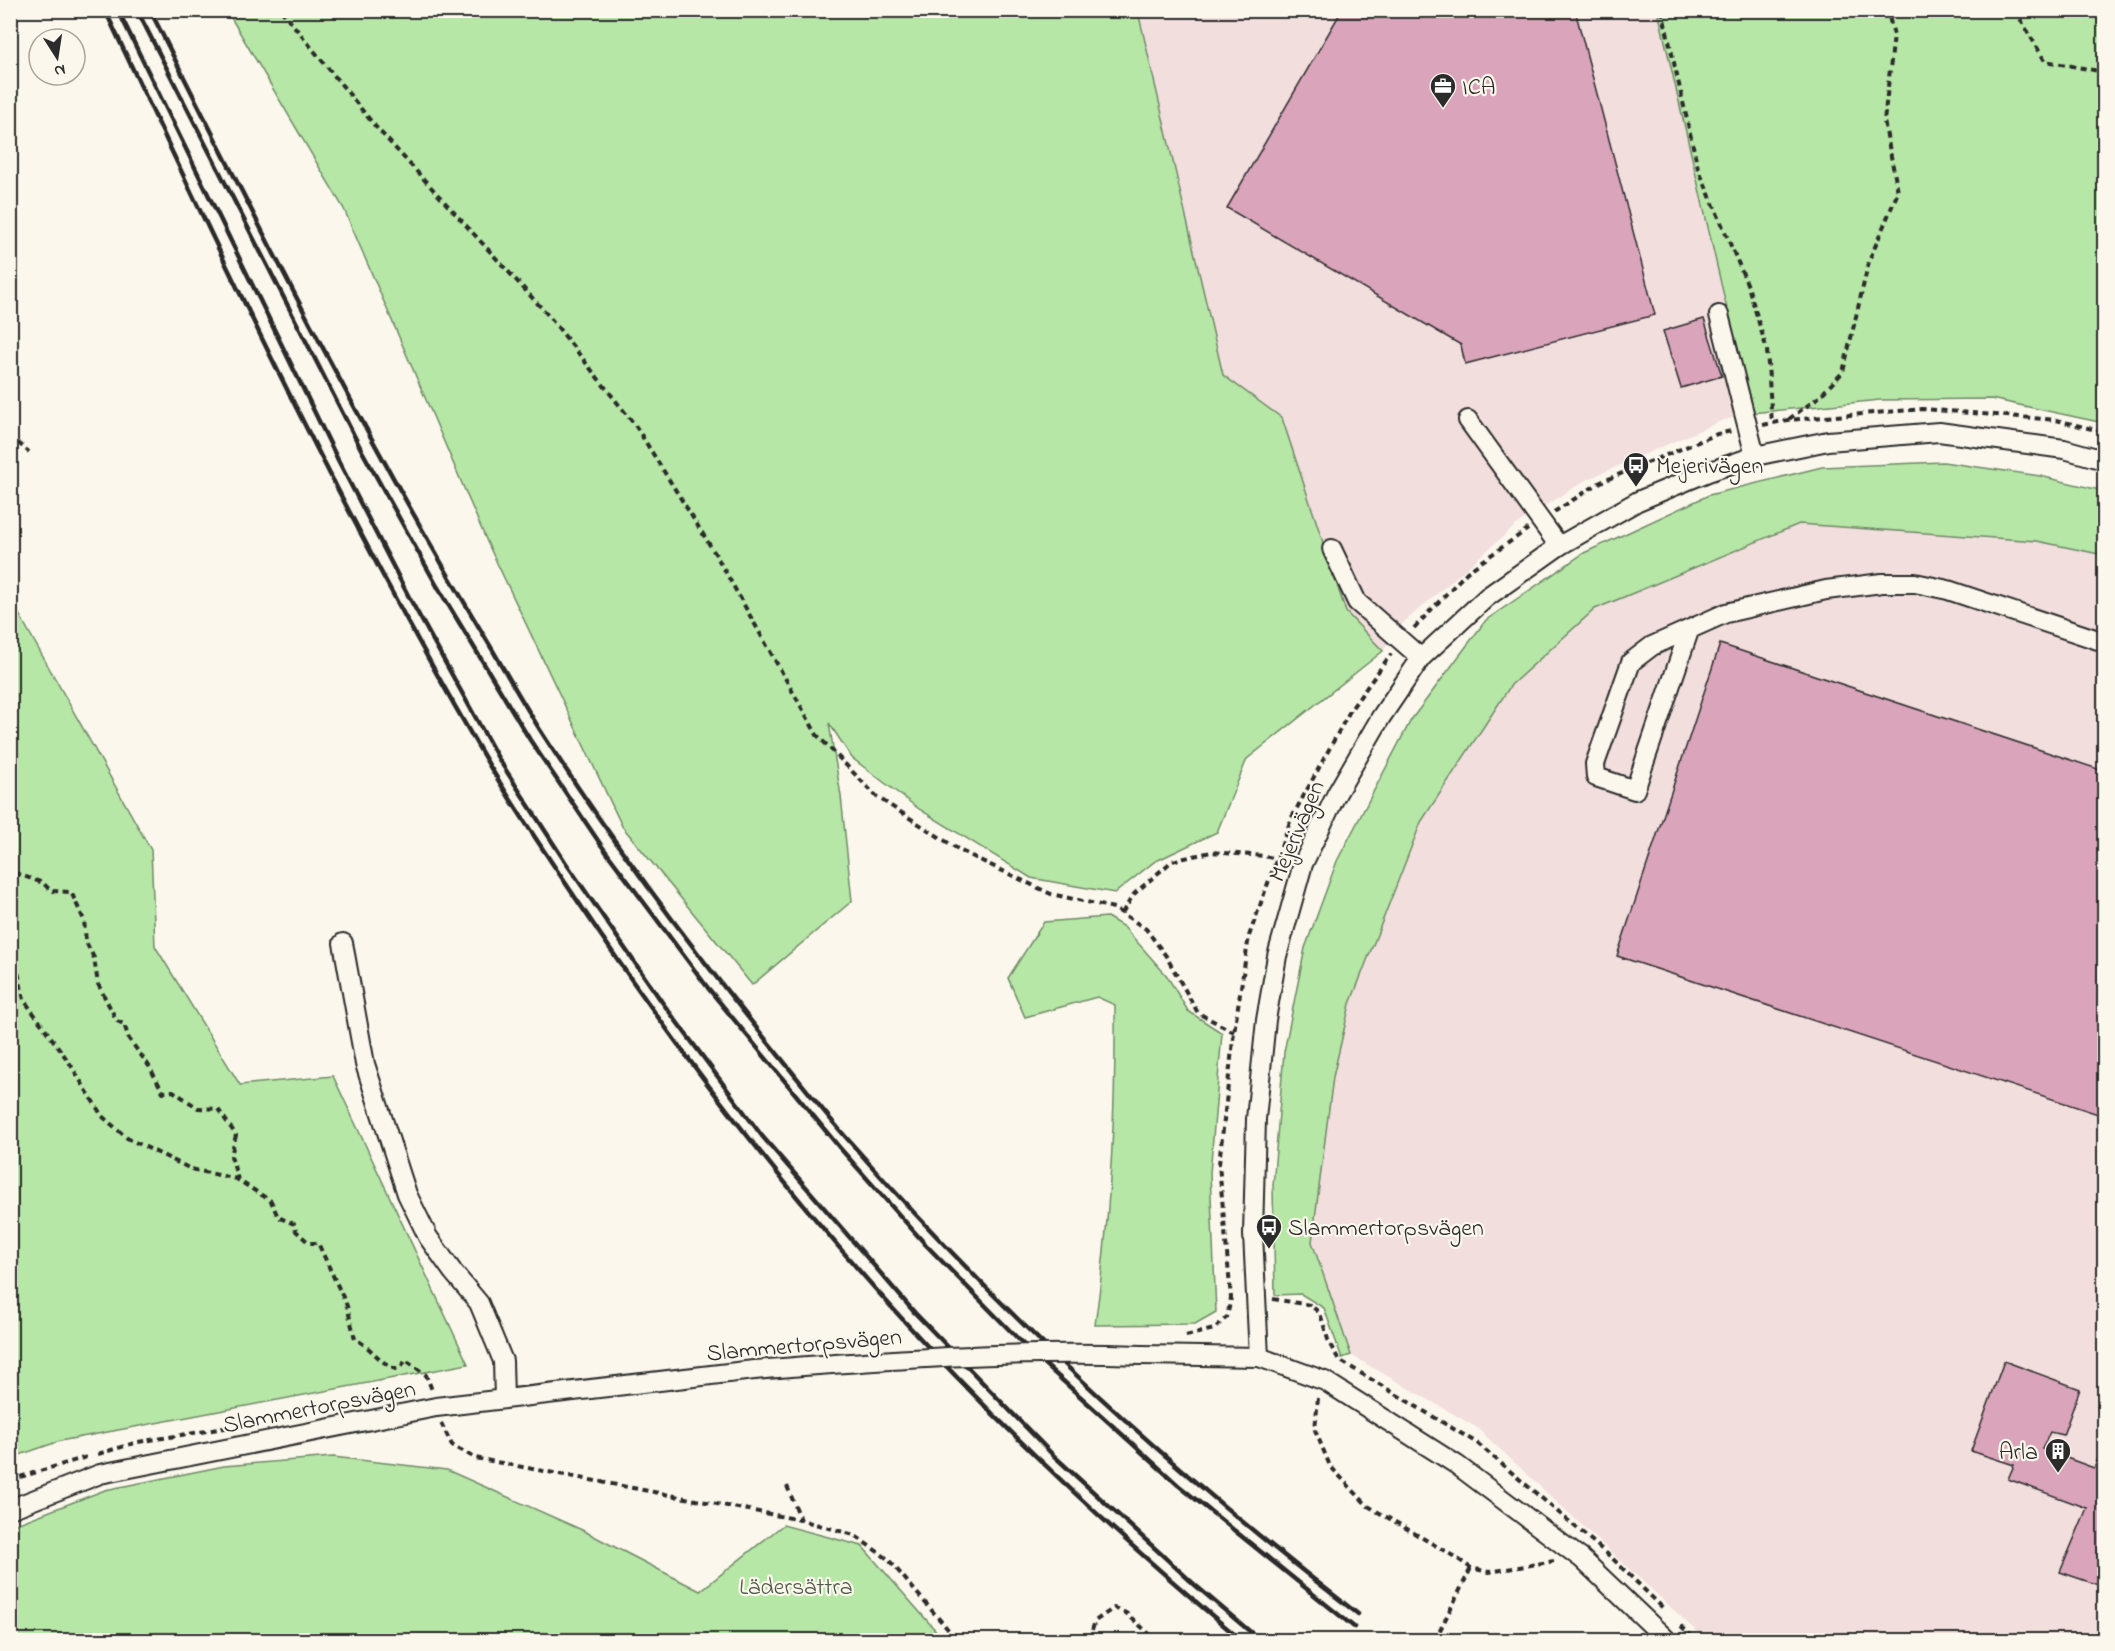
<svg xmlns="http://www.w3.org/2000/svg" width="2115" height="1651" font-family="'Indie Flower',sans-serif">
  <rect width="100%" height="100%" fill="#fbf7ec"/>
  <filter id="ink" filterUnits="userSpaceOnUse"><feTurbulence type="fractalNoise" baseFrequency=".0167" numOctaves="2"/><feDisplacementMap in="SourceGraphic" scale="12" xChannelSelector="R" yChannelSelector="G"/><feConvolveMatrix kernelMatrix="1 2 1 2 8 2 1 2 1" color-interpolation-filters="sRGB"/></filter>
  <g filter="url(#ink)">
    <g fill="#f1dedd">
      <path d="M1142 10 1658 11 1751 413 1721 421 1586 480 1521 521 1403 623 1383 651 1346 612 1282 418 1223 375 1138 16Z"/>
      <path d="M1799 524 2037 541 2104 555V1640H1706L1476 1427 1351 1355 1312 1242 1333 1077 1350 1004 1421 822 1511 685 1595 609Z"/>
    </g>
    <g fill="#b6e7a6" stroke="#708968" stroke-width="1.5">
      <path d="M227 11H1142L1139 16 1223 375 1282 418 1346 612 1383 651 1247 759 1217 832 1154 862 1115 893 1031 878 919 809 852 758 829 723 841 796 852 901 752 985 622 826 488 544 344 209Z"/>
      <path d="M1658 11H2104V423L1991 399 1880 400 1751 413Z"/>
      <path d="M1943 462 2040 476 2104 491V555L2037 541 1799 524 1595 609 1511 685 1421 822 1350 1004 1333 1077 1312 1242 1351 1355 1342 1358 1324 1308 1301 1294 1275 1295 1273 1186 1284 1052 1305 948 1337 861 1411 720 1486 620 1584 553 1709 495 1822 467Z"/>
      <path d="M10 598 151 850 155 946 240 1085 333 1076 468 1364 60 1441 11 1458Z"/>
      <path d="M1107 917 1124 927 1167 976 1188 1011 1222 1033 1210 1173 1216 1312 1195 1324 1095 1325C1110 1219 1116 1112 1115 1005L1097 997 1025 1017 1008 978 1044 922Z"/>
      <path d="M333 1457 447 1470 582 1530 700 1591 783 1525 862 1546 944 1640H11V1526L105 1490 224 1466Z"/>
    </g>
    <g fill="#daa4bb" stroke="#2b2b2b" stroke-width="1.5">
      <path d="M1342 10H1575L1655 315 1465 364 1461 345 1227 208Z"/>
      <path d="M1704 319 1722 376 1681 388 1663 331Z"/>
      <path d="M1720 644 2104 771V1116L1617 956Z"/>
      <path d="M2004 1361 2080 1389 2063 1435 2050 1432 2042 1449 2094 1468 2104 1444V1587L2060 1572 2087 1508 2008 1479 2014 1465 1971 1451Z"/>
    </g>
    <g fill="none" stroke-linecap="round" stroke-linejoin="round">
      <g stroke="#2b2b2b" stroke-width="22">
        <g id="minor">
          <path d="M1719 315 1755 456"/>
          <path d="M1468 420 1559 546"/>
          <path d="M1332 549 1357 602 1421 658"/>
          <path d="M1689 631 1635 790 1596 777 1595 764 1631 662 1652 646 1726 613 1826 590 1882 583H1915L1948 590 2104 642"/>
          <path d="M343 943 365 1064 407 1194 428 1237 453 1272 479 1303 503 1361 504 1399"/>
          <path d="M1142 1355 1259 1357 1325 1381 1457 1465 1582 1559 1667 1640"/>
          <path d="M1259 1357 1253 1234 1256 1119 1266 1020 1277 956 1303 864 1337 793 1381 717 1421 658 1487 597 1559 546 1638 501 1708 472 1755 456 1828 441 1939 432 2064 449 2104 460"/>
          <path d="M10 1509 100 1474 436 1407 754 1370"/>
        </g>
      </g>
      <g stroke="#2b2b2b" stroke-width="4" stroke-dasharray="6 4.5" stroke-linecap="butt">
        <path d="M281 10 375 126 548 315 635 425 716 555 817 735 877 797 961 851 1051 894 1114 908 1146 929 1166 956 1198 1013 1234 1032"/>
        <path d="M1662 10 1698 168 1748 286 1767 350 1772 423"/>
        <path d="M2015 10 2045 61 2104 72"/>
        <path d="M1789 419 1819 397 1843 372 1869 261 1898 192 1884 121 1894 35 1887 10"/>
        <path d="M1763 425 1788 420 1923 409 2056 420 2104 432"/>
        <path d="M10 436 29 452"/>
        <path d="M1554 512 1601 482 1717 434 1732 431"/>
        <path d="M1414 628 1467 572 1528 529"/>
        <path d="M10 864 15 873 43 883 51 891 71 892 84 920 86 942 94 958 98 984 117 1021 124 1024 129 1039 149 1066 163 1092 173 1091 198 1108 218 1109 236 1135 231 1156 238 1180 271 1201 278 1217 294 1224 296 1231 309 1243H318L347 1306 355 1339C371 1347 379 1362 395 1369L400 1368 406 1360 426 1375 432 1390"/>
        <path d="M1122 913 1134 894 1172 861 1211 852 1264 856 1287 861"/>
        <path d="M10 955 15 958 24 1000 69 1062 102 1116 127 1138 191 1169 237 1179"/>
        <path d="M1273 1299 1310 1305 1320 1313 1329 1343 1339 1360 1477 1443 1612 1558 1665 1610"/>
        <path d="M1186 1336 1214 1329 1227 1317 1231 1298 1219 1164 1234 1032 1249 936 1291 819 1351 709 1391 654"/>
        <path d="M1318 1398 1315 1430 1330 1466 1368 1506 1455 1557 1471 1568 1489 1572 1554 1561"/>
        <path d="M441 1423 452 1445 475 1458 801 1520"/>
        <path d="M98 1454 138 1442 231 1427"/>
        <path d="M10 1480 90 1456"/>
        <path d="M787 1486 801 1520 854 1535 888 1559 957 1640"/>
        <path d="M1681 1626 1696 1640"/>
        <path d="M1089 1640 1095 1621 1114 1608 1126 1613 1156 1640"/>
        <path d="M1435 1640 1471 1568"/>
      </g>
      <use href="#minor" stroke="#fbf7ec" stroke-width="18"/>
      <g stroke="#2b2b2b" stroke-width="4.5">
        <path d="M105 10C225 265 346 522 489 765 524 823 562 878 600 934 692 1070 794 1200 905 1322 1009 1436 1123 1541 1241 1640"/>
        <path d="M118 10 338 460 410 599 498 758 566 863 662 1002 762 1136 915 1313 1053 1455 1195 1585 1260 1640"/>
        <path d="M137 10 362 451 437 586 530 740 601 845 708 988 839 1147 926 1245 1030 1351 1178 1485 1354 1627"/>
        <path d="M150 10C259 226 367 442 492 649 509 678 526 708 544 736 616 848 696 954 780 1057 803 1085 826 1115 851 1143 1004 1317 1175 1473 1358 1614"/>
      </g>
      <g stroke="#2b2b2b" stroke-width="22" stroke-linecap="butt">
        <path id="minor-bridge" d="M754 1370C883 1360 1013 1350 1142 1355"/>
      </g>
      <use href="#minor-bridge" stroke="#fbf7ec" stroke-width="18"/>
    </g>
  </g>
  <defs>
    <g id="office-pin" transform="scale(1.35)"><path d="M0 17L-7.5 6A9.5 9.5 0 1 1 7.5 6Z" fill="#2b2b2b" stroke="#fbf7ec"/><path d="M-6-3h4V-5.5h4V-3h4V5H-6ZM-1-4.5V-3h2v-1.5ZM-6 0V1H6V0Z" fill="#fff"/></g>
    <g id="bus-pin" transform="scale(1.35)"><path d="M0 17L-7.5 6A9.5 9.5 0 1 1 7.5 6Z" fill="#2b2b2b" stroke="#fbf7ec"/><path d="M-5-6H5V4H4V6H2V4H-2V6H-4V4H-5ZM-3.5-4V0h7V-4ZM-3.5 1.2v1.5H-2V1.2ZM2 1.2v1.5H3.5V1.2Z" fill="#fff"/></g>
    <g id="building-pin" transform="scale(1.35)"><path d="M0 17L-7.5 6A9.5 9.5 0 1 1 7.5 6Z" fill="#2b2b2b" stroke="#fbf7ec"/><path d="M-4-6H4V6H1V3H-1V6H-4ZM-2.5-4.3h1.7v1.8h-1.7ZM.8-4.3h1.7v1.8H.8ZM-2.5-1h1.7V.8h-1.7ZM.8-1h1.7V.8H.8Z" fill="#fff"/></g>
  </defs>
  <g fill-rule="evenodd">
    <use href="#office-pin" x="1443" y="86"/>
    <use href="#bus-pin" x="1636" y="465"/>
    <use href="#bus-pin" x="1269" y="1227"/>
    <use href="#building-pin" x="2058" y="1451"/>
  </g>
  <g text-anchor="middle" stroke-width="4.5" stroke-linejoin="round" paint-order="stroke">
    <g font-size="24" fill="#2b2b2b" stroke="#fbf7ec" text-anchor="start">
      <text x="1462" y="94">ICA</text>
      <text x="1656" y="473">Mejerivägen</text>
      <text x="1288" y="1235">Slammertorpsvägen</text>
      <text x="2038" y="1459" text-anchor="end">Arla</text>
    </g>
    <g font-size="24" fill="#2b2b2b" stroke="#fbf7ec">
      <text transform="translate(1296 831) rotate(-67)" y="8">Mejerivägen</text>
      <text transform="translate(804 1344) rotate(-5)" y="8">Slammertorpsvägen</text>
      <text transform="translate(319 1406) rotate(-11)" y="8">Slammertorpsvägen</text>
    </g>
    <g font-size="24" fill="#4e5a4a" stroke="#fbf7ec">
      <text x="796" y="1594">Lädersättra</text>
    </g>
  </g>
  <rect width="2115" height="1651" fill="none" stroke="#fbf7ec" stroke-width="36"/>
  <rect x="18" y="18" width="2079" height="1615" fill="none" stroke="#2b2b2b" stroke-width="2" filter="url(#ink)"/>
  <g transform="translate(57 57) rotate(168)"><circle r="28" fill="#fbf7ec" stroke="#a8a59f" stroke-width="1.5"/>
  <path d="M0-4.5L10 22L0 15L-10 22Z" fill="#2b2b2b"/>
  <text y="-9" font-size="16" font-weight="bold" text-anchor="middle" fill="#2b2b2b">N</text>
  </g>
</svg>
